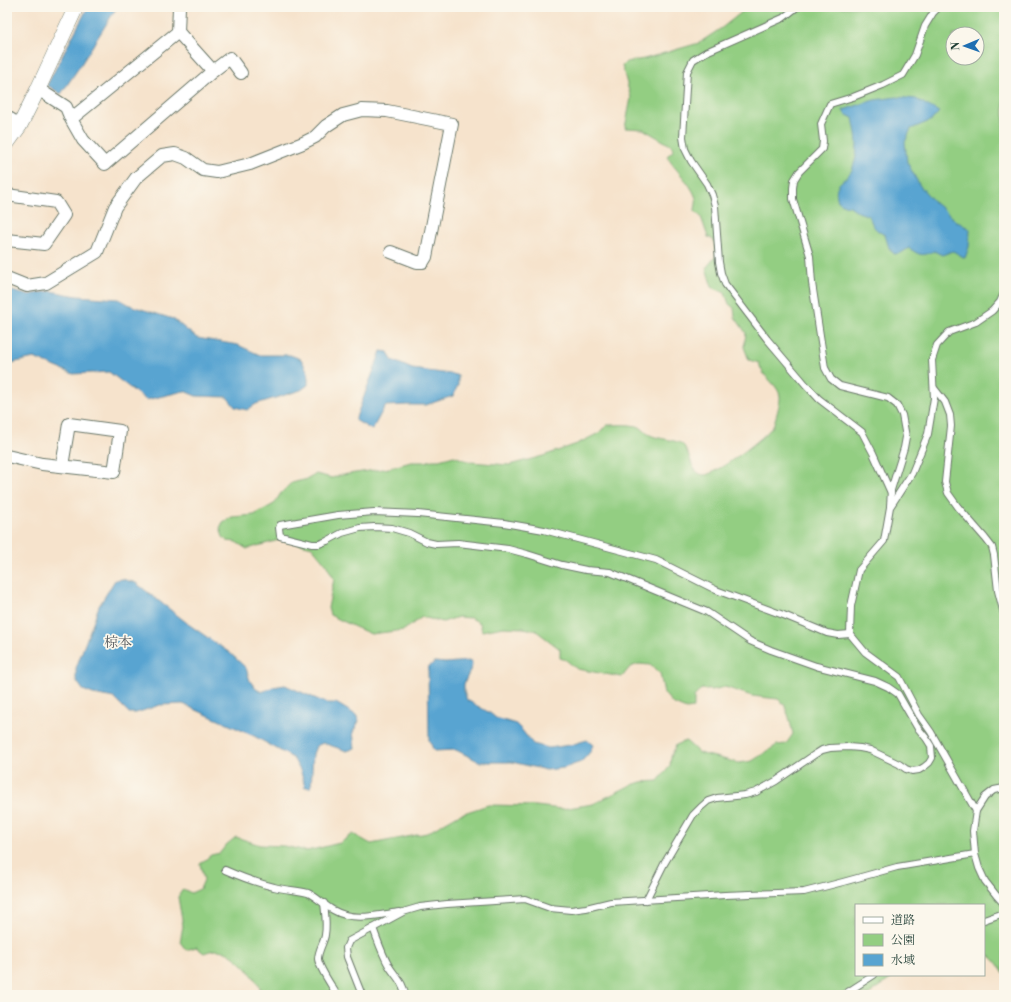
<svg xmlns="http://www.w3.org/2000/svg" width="1011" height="1002" font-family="'Libre Bodoni','Noto Serif JP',serif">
  <rect width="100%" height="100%" fill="#fbf7ec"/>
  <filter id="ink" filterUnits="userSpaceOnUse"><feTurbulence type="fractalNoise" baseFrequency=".025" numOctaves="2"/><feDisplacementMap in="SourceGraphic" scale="8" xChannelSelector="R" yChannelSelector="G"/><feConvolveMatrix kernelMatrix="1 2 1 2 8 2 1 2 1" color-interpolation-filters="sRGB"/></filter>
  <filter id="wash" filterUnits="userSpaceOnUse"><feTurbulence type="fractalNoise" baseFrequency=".012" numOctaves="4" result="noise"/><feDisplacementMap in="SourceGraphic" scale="16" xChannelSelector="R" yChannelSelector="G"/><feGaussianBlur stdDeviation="0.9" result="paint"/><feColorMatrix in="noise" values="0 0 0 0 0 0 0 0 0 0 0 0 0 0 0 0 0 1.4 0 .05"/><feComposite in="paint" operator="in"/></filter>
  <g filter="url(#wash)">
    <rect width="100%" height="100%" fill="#f6e3cc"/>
    <path fill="#93ce82" stroke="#59865b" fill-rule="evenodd" d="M748 7H1004V974C999 966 993 955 984 954V905H856V975H896L868 995H261C260 992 261 989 259 986 253 973 231 949 216 950 212 950 207 952 204 953L196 947 186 950 180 942 183 926 178 897 183 889 191 893 200 889 204 880 200 864 211 855 220 853 226 845 236 837 260 845 284 846 307 851 340 843 353 834 371 844 427 833 458 815 488 805 536 806 562 809 593 804 629 786 641 782 658 781 670 766 671 757 676 745 686 741 699 753 739 763 752 761 777 745 786 744 793 734 789 717 784 704 778 699 752 696 725 687 712 690 701 689 694 697V708L686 709 672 703 664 693 660 673 650 665 639 664 630 667 622 677 577 669 566 660 560 658V649L535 630 523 628 504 627 482 631 480 623 471 618 458 617 443 622 422 617 404 630 371 634 355 627 330 615 328 608 334 579 326 564 312 547 297 543 279 540 247 549 236 542 227 541 223 537 220 528 223 522 232 517 254 515 274 504 281 493 291 483 308 479 316 474 332 478 342 475 389 468 411 462H425L432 460H439L454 456 470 462 509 465 543 456 577 444 599 433 607 425C616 425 628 424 637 426 642 427 645 433 650 435 657 439 677 440 682 444 692 453 689 473 704 475 714 476 767 436 773 426 775 421 781 401 780 396 779 388 769 380 764 374 762 371 760 367 759 363L749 360 744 347 746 333 735 317 734 308 729 304 725 293 712 287 706 268 716 256 714 240 708 237 701 217 695 211C695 207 697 202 696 198 690 181 675 171 667 156L673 151 672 146 643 129 625 128 631 98 622 66 626 62 644 59 699 43 723 27ZM953 34H977V58H953Z"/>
    <g fill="#58a4d1" stroke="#3c7082">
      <path d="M88 7H117L80 66 61 94 47 85Z"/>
      <path d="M897 97 916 99 939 112 932 120 911 129 905 142 907 162 920 186 935 203 944 210 956 221 970 229 969 247 965 258 953 251 942 255 934 251C922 257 919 255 909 248L901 253 894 254 889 248 885 235C875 230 873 227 869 216L858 212 850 206 844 205 838 201C832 181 844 184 852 170 853 167 854 164 855 161 859 146 856 133 853 118L845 114 843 110 874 100Z"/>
      <path d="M7 290 27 295 50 291 77 296 119 299 132 306 173 319 197 338 238 345 260 355H290L301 359 308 372V385L301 390 256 404 247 410 235 407 227 397 196 396 184 391 146 400 109 372 73 374 34 358 7 364Z"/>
      <path d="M381 351 388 352 392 360 412 369 458 375V385L453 396 426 405H408L385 406 372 430 355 420Z"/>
      <path d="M122 579 136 583 191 626 230 653 246 668 250 681 256 689 262 692 273 687 285 685 326 703H336L356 715 359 721 353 732 355 748 347 751 323 743 316 746 313 754 311 787H305L301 772 293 758 254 736 183 704 160 705 136 713H129L114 698 93 694 83 690 76 680V668L99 606 115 580Z"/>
      <path d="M468 661 471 662 472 666 464 684V692L467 700 490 713 496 718 516 724 521 729 533 744 549 748 570 745 587 740 593 745 591 751 581 762 564 768 546 770 512 762H480L456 750 434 751 429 740 428 667 435 662 445 663Z"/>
    </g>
  </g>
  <g filter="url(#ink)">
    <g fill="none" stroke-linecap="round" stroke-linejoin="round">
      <g stroke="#6a7769" stroke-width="8">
        <g id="service">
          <path d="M797 7 783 18 706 52 693 60 687 72 683 137 685 149 691 161 707 184 712 195 715 206 719 262 721 273 725 284 767 339 806 385 819 399 862 432 873 453 891 493"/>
          <path d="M1004 293 1000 302 992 311 976 322 949 332 937 345 932 360 934 398 928 434 912 473 890 507 884 541 859 570 851 606 850 634 865 652 899 677 919 715 931 732 976 811 973 831 975 854 979 868 985 881 996 895 1004 904"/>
          <path d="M934 388 945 402 950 415 951 426 945 482 948 493 958 507 985 538 992 547 994 555 998 591 1004 614"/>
          <path d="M890 506 891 490 904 448 906 437 902 415 897 405 888 398 840 386 831 379 825 368 812 283 810 256 793 199V188L794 180 799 172 822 149 823 141 821 124 830 104 853 97 883 85 903 75 915 55 925 26 933 13 939 7"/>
          <path d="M976 811 985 797 994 790 1004 788"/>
          <path d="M225 870C241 877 257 883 274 887 285 890 297 890 308 893 317 897 324 905 333 910 353 922 378 915 399 912"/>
          <path d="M646 900 664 864 693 815 701 807 708 801 717 798 745 795 756 792 776 781 814 755 822 750 830 748 848 747 860 748 870 750 899 764 906 769 912 771 919 770 924 767 929 763 932 758 931 746 926 738 917 727 898 694 888 687 875 681 816 666 771 650 750 641 707 612 610 572 586 570 562 565 527 554 508 549 458 543 436 544 427 542 409 533 392 528 374 527 360 528 342 533 327 541 319 544H312L280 536 279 528 280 525 338 515 374 512 418 514 504 523 544 530 656 560 716 590 786 616 827 633 838 635 850 634"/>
          <path d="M324 903C325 913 327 924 325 935 324 943 318 950 318 959 319 968 332 986 337 995"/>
          <path d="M984 920 1004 913"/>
          <path d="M373 928C378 941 382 954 389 966 395 976 404 983 405 995"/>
          <path d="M362 995 347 957 346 948 349 941 403 912 420 907 447 904 525 899 550 908 571 910 586 908 611 902 725 895 804 892 843 882 897 867 975 854"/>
          <path d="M843 995 874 975"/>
        </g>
      </g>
      <g stroke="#6a7769" stroke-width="14">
        <g id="minor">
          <path d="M178 32 179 7"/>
          <path d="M213 71 230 58 241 73"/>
          <path d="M38 89 66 107 71 119 178 32 213 71 105 164 83 140 71 119"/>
          <path d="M7 117 20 125"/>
          <path d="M7 195 56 202 64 215 44 244 7 240"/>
          <path d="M7 278 27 286 46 283 97 252 115 207 136 178 162 156 175 154 186 158 203 170 217 172 250 164 303 143 315 137 326 126 343 115 362 110 387 111 452 124 426 257 423 262H417L391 252"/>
          <path d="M7 456 42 464 114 472 120 431 69 424 62 466"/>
        </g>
      </g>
      <g stroke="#6a7769" stroke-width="16">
        <path id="tertiary" d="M7 143 20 125 38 89 76 7"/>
      </g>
      <use href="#service" stroke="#fff" stroke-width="6"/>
      <use href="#minor" stroke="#fff" stroke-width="12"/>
      <use href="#tertiary" stroke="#fff" stroke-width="15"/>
    </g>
  </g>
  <g text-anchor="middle" stroke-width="3.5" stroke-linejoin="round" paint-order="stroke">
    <g font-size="14" fill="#5c6064" stroke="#fbf7ec">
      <text x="118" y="647">椋本</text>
    </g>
  </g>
  <rect width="1011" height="1002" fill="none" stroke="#fbf7ec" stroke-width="24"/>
  <rect x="855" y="904" width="130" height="72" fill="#fbf7ec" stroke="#a3ada2"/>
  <rect x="863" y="917" width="20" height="6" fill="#ffffff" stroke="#a3ada2"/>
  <text x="891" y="924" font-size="12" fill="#1f3d34">道路</text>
  <rect x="863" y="934" width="20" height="12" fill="#93ce82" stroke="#a3ada2"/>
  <text x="891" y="944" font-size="12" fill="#1f3d34">公園</text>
  <rect x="863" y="954" width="20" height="12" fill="#58a4d1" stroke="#a3ada2"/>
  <text x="891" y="964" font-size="12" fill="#1f3d34">水域</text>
  <g transform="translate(965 46) rotate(268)"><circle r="19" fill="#fbf7ec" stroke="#a3ada2"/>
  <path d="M0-3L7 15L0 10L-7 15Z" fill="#1f6fb2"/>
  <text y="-6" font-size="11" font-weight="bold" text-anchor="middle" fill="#1f3d34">N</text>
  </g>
</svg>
